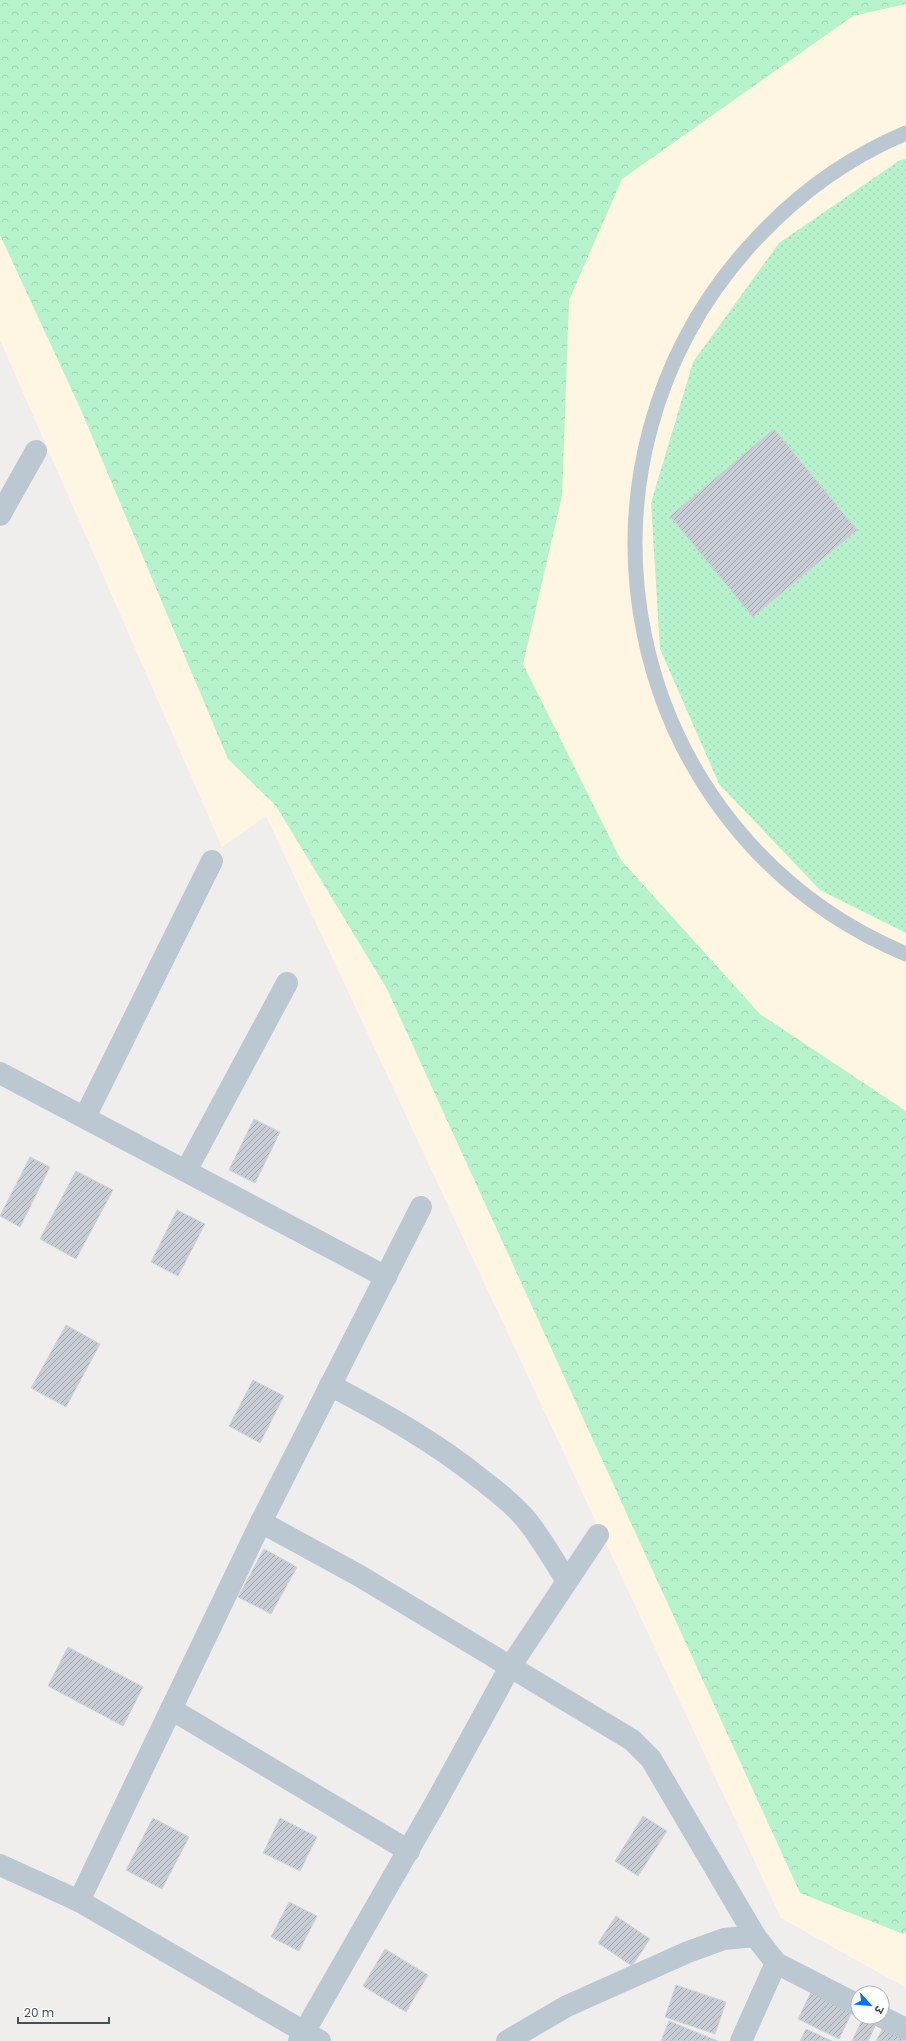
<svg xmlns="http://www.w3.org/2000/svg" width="906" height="2041" font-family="Poppins,'Noto Sans Devanagari',sans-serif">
  <defs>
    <pattern id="green-dots" width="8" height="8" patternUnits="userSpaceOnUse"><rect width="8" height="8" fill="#b6f3cc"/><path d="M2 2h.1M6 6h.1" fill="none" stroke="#9ed2b2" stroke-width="1.8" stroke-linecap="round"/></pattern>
    <pattern id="forest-crowns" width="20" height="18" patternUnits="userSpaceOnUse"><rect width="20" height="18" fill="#b6f3cc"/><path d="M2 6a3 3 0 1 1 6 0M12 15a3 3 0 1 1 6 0" fill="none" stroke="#9ed2b2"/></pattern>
    <pattern id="building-hatch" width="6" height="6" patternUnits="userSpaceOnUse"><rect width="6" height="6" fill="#c8ccd4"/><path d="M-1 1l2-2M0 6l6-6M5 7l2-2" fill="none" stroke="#a4a8af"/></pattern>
  </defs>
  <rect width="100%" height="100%" fill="#f0eded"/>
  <path fill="#fef5e3" d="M0 0H906V1988L781 1918 266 816 222 847 0 340Z"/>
  <path fill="url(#green-dots)" d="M906 159V933L820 890 719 784 660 649 651 503 693 362 779 243 900 160Z"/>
  <path fill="url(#forest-crowns)" d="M0 0H906V4L853 16 622 179 569 300 562 496 523 664 621 860 760 1014 906 1111V1932L903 1934 800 1893 387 989 276 806 228 759 81 410 0 235Z"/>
  <g fill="url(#building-hatch)" stroke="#d0d3da">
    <path d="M774 429 857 530 753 617 670 516Z"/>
    <path d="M254 1119 280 1132 255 1183 229 1170Z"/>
    <path d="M30 1157 50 1167 20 1227 0 1216Z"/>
    <path d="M76 1171 113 1190 76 1259 40 1239Z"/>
    <path d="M177 1210 205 1224 178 1276 151 1262Z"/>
    <path d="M66 1325 100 1344 66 1407 31 1388Z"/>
    <path d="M253 1380 284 1396 260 1443 229 1426Z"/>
    <path d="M264 1549 297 1567 271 1614 238 1597Z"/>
    <path d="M68 1647 143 1687 123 1726 48 1686Z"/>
    <path d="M643 1816 667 1831 638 1876 615 1861Z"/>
    <path d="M153 1818 189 1837 162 1889 126 1870Z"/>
    <path d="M280 1818 317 1837 300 1871 263 1853Z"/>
    <path d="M289 1902 317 1916 299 1951 271 1937Z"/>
    <path d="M616 1916 650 1939 632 1966 598 1943Z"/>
    <path d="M385 1949 428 1975 406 2012 363 1986Z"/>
    <path d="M676 1985 726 2002 715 2034 665 2017Z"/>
    <path d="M813 1988 854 2008 839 2039 798 2019Z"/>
    <path d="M863 2018 876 2024 868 2041H852Z"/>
    <path d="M669 2021 718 2041H661Z"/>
    <path d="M883 2028 906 2039V2041H876Z"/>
    <path d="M806 2029 832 2041H800Z"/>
  </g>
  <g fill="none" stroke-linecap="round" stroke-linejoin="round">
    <path stroke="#bcc8d1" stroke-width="15" d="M906 133C849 157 799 193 757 238 545 463 619 833 906 954"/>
    <g stroke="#bcc8d1" stroke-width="22">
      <path d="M0 515 36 451"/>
      <path d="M0 1073 386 1277"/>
      <path d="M85 1117 212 861"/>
      <path d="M186 1171 287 983"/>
      <path d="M330 1385C383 1413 435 1442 482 1480 496 1491 511 1502 523 1516 540 1535 553 1560 567 1581"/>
      <path d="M261 1522 358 1575 632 1740 651 1759 755 1936"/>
      <path d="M171 1709 409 1851"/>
      <path d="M0 1865 79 1901 320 2041"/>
      <path d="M79 1901 261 1522 421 1207"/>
      <path d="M882 2017 906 2029"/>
      <path d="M299 2041 436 1802 510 1667 598 1535"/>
      <path d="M507 2041 567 2006 688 1952 724 1939 755 1936 776 1963 858 2005"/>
      <path d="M741 2041 776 1963"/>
    </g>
  </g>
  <g transform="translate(870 2005) rotate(117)"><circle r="19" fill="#ffffff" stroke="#b4b9be"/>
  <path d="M0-3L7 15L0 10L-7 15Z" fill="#0674f1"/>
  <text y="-6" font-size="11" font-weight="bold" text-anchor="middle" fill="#43515c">उ</text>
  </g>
  <path d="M18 2017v6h91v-6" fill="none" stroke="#43515c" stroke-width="2"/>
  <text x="24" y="2017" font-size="12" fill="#43515c" stroke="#ffffff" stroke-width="3" paint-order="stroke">20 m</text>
</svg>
